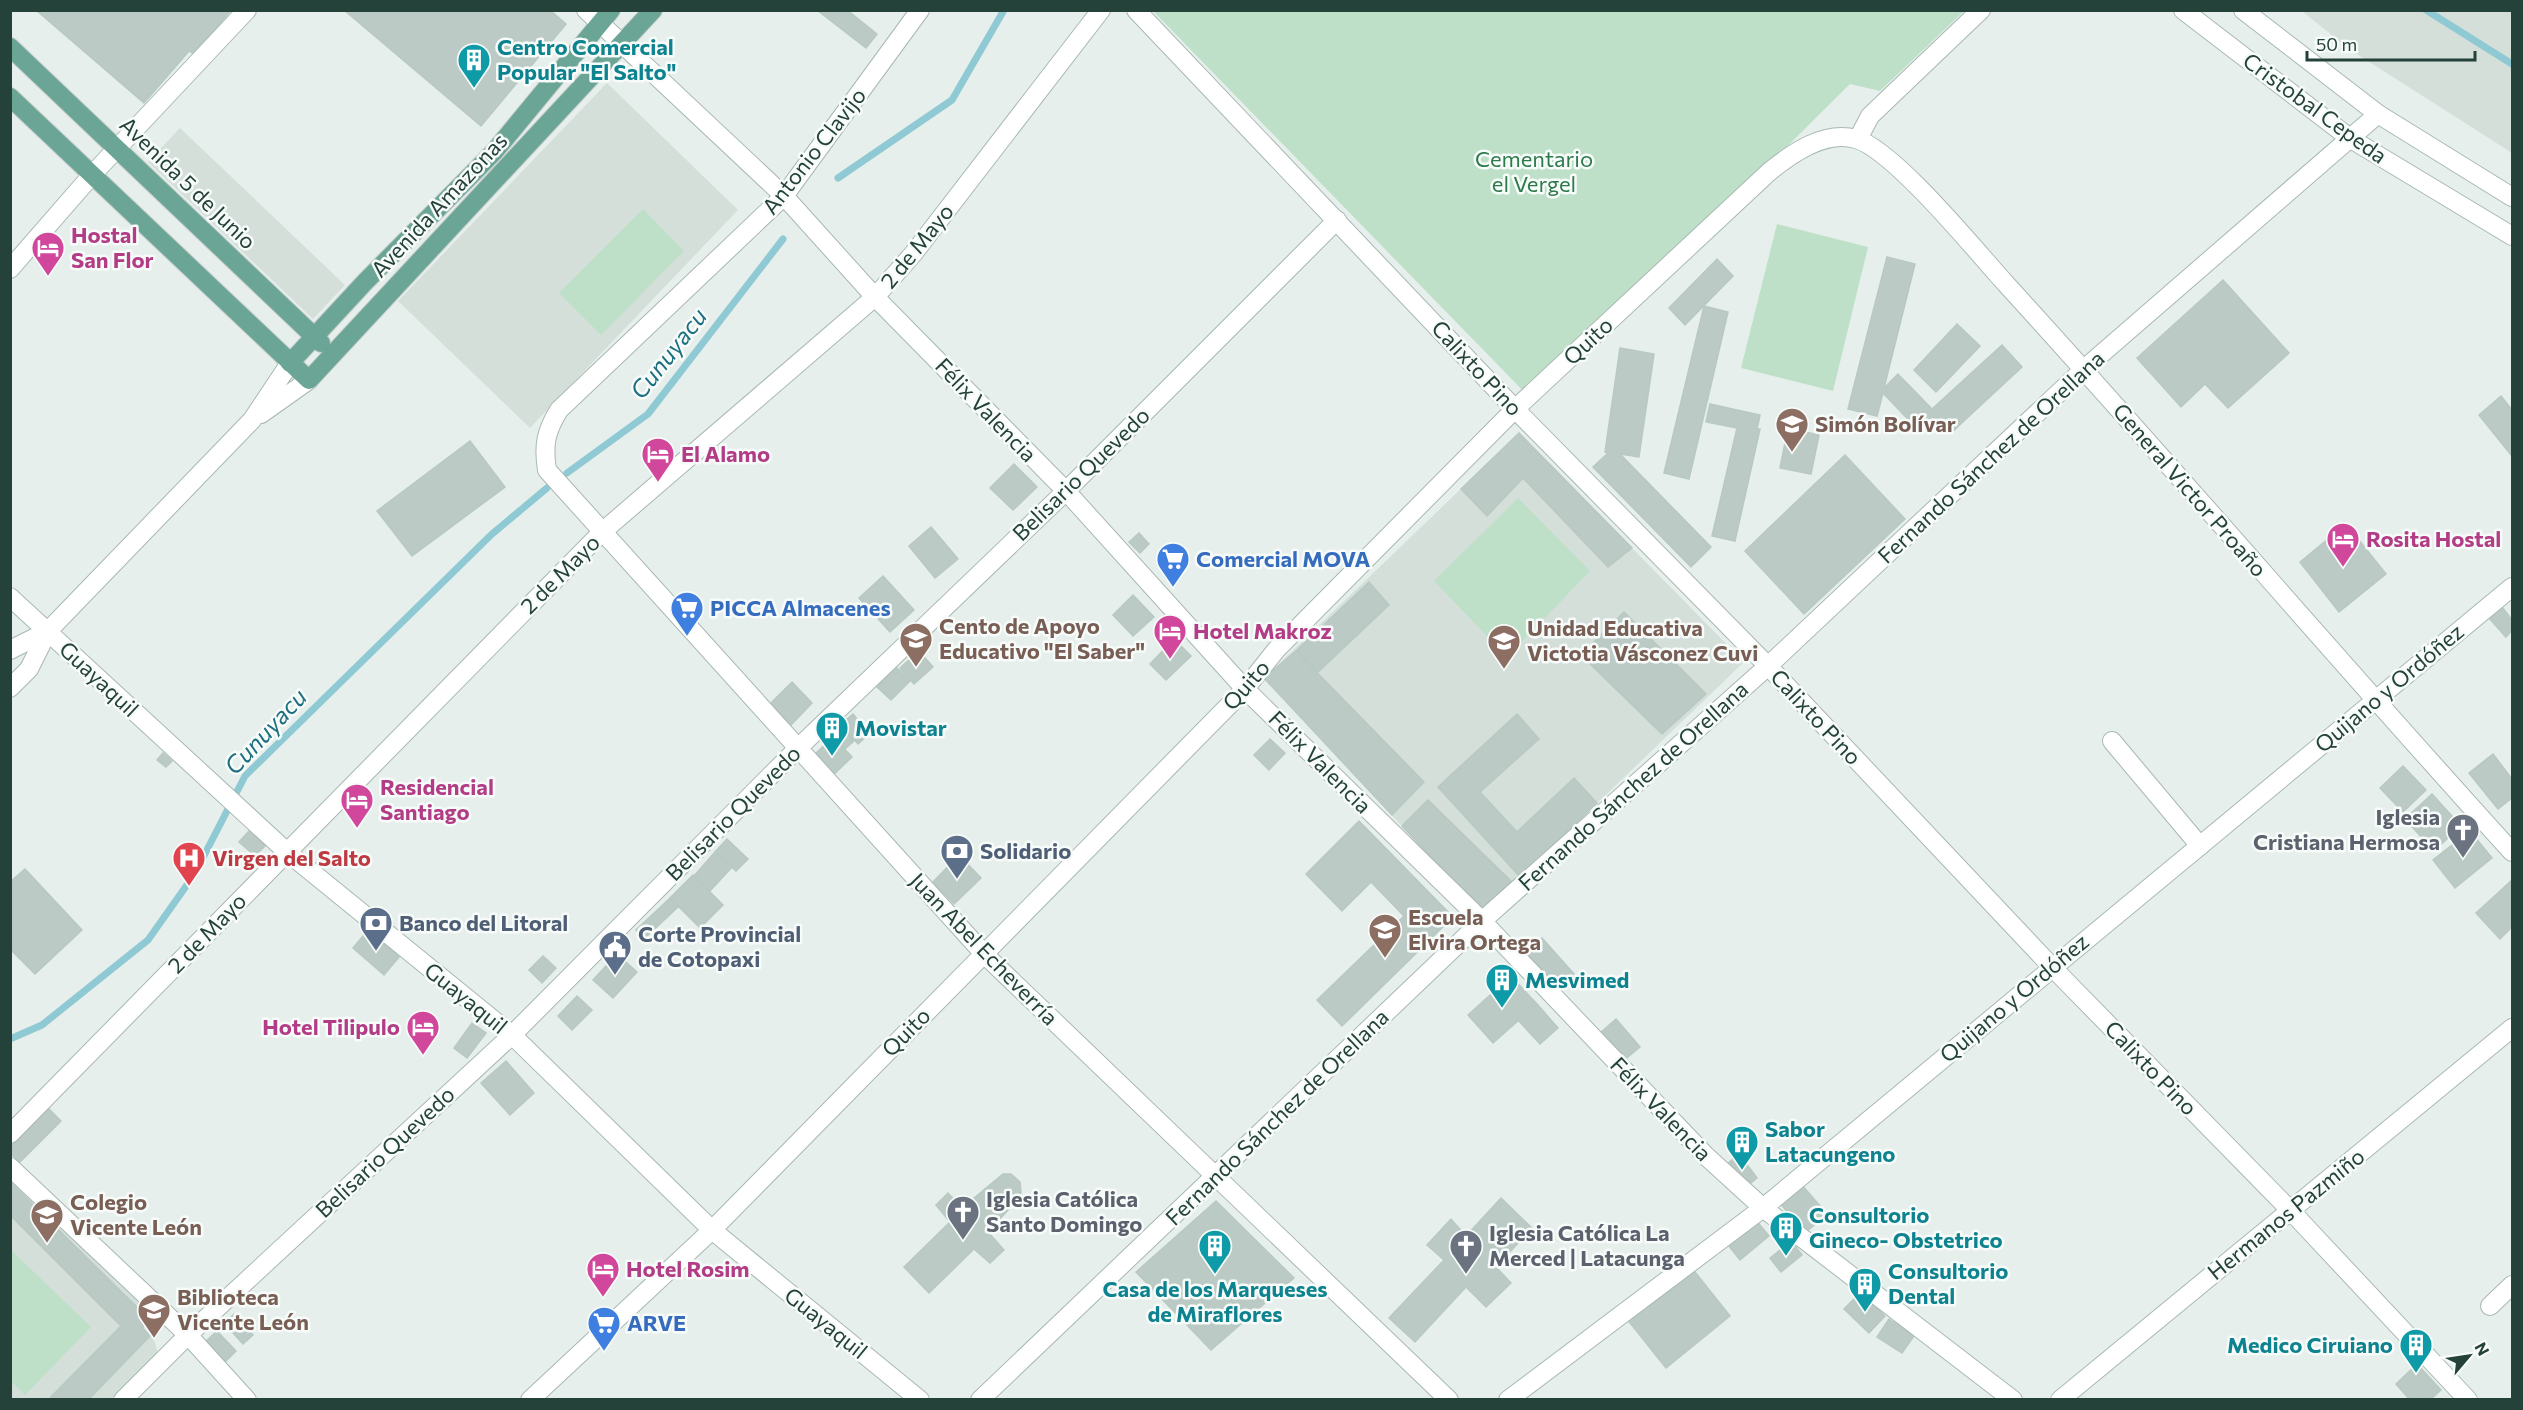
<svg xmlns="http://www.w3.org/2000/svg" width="2523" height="1410" font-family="Commissioner,sans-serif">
  <rect width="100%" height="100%" fill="#e6efeb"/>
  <g fill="#d4dfda">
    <path d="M2302 11H2512V153L2349 49Z"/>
    <path d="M607 83 738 210 530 428 398 301Z"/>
    <path d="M180 128 345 285 313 319 148 162Z"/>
    <path d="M1519 433 1744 662 1483 913 1264 678Z"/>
    <path d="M10 1174 157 1314 154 1339 158 1354 112 1399H11Z"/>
  </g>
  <g fill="#bfe0c8">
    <path d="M1153 11H1964L1880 91 1850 84 1532 400Z"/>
    <path d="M643 209 684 251 601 335 559 293Z"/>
    <path d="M1777 224 1868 247 1833 391 1741 368Z"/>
    <path d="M1518 498 1590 571 1507 657 1434 581Z"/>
    <path d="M10 1249 91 1327 25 1395 11 1381Z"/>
  </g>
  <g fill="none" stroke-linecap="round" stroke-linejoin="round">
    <g stroke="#8ec9d4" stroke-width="7">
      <path d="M2426 10 2512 64"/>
      <path d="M838 178 952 100 1004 10"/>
      <path d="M567 473 648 414 783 239"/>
      <path d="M10 1039 42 1025 148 940 194 875 245 776 492 534 547 488"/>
    </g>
  </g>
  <g fill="#bbcac4" stroke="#b8c9c2" stroke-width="1.5">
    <path d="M36 10H231L195 55 189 51 144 103Z"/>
    <path d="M344 10H550L566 24 481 126Z"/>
    <path d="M817 10H847L877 34 866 48Z"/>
    <path d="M1887 257 1915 264 1884 388 1898 374 1932 409 2002 345 2022 367 1951 433 1937 417 1921 433 1883 393 1877 416 1848 409Z"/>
    <path d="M1717 259 1733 276 1685 325 1669 308Z"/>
    <path d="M2223 280 2289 353 2228 408 2205 384 2181 407 2137 358Z"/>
    <path d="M1704 306 1728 312 1689 479 1664 473Z"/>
    <path d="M1957 324 1980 346 1936 392 1914 370Z"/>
    <path d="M1620 348 1654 354 1639 457 1620 454 1711 547 1691 567 1593 467 1608 453 1605 452Z"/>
    <path d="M2501 396 2512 410V456L2479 415Z"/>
    <path d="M1710 404 1760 415 1757 429H1760L1735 541 1712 536 1737 428 1706 422Z"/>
    <path d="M1788 428 1819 435 1811 474 1780 468Z"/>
    <path d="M1519 433 1632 548 1608 567 1523 478 1487 516 1461 489Z"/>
    <path d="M470 441 505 487 412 556 377 511Z"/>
    <path d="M1845 455 1905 519 1804 614 1745 551Z"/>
    <path d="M1014 464 1037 487 1013 510 990 488Z"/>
    <path d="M2346 524 2386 574 2339 612 2300 562Z"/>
    <path d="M931 527 958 559 935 578 909 546Z"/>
    <path d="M1139 533 1149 544 1140 553 1129 542Z"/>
    <path d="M883 576 914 610 890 632 859 598Z"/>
    <path d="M1369 582 1389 605 1318 672 1296 651Z"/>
    <path d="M1133 595 1154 617 1133 636 1113 615Z"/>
    <path d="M2502 607 2512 620V630L2506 637 2489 618Z"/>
    <path d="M1624 612 1706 694 1662 734 1581 655Z"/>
    <path d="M1174 639 1191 656 1166 680 1150 664Z"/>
    <path d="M919 651 933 667 914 684 900 668Z"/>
    <path d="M1296 651 1424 782 1392 815 1264 678Z"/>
    <path d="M897 668 910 681 891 700 877 687Z"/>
    <path d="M792 682 812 703 791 725 770 704Z"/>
    <path d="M853 714 869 734 858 744 841 724Z"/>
    <path d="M1517 714 1539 739 1480 792 1517 832 1574 778 1597 803 1520 877 1438 787Z"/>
    <path d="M841 726 854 741 845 749 832 735Z"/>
    <path d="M833 737 852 757 832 776 813 756Z"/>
    <path d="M1270 739 1285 753 1269 770 1254 755Z"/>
    <path d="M163 753 172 761 166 767 157 760Z"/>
    <path d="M2493 754 2512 779V798L2498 809 2469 773Z"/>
    <path d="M2403 766 2426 790 2403 812 2380 788Z"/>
    <path d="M2432 794 2461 826 2434 851 2405 819Z"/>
    <path d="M1428 800 1513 883 1483 913 1402 826Z"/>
    <path d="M1359 821 1453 917 1342 1026 1317 1000 1404 916 1371 882 1342 911 1306 874Z"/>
    <path d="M249 831 265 846 255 856 239 842Z"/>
    <path d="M2470 831 2492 858 2455 888 2433 860Z"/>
    <path d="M727 839 748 859 736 871 715 852Z"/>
    <path d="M715 852 732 867 710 891 694 876Z"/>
    <path d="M959 855 981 878 954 904 933 882Z"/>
    <path d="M25 869 82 930 35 974 10 949V882Z"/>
    <path d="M693 875 723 905 700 928 670 898Z"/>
    <path d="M2511 881 2512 927 2500 939 2476 913Z"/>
    <path d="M670 898 678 907 644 939 636 930Z"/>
    <path d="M368 930 399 957 384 975 353 948Z"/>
    <path d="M1542 938 1574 974 1556 990 1524 956Z"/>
    <path d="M617 954 637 972 613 998 593 980Z"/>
    <path d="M543 956 556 968 542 983 529 970Z"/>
    <path d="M1511 976 1537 1004 1493 1043 1468 1015Z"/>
    <path d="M577 996 592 1010 572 1030 558 1016Z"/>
    <path d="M1537 1004 1558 1028 1540 1044 1518 1020Z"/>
    <path d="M1616 1019 1640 1047 1623 1061 1600 1033Z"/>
    <path d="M472 1023 486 1033 467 1058 454 1048Z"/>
    <path d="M506 1061 534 1093 510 1115 481 1083Z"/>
    <path d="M49 1109 61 1121 20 1162 10 1153V1147Z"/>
    <path d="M1739 1154 1757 1178 1745 1188 1727 1164Z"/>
    <path d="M1003 1174H1011L1020 1182 1021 1192 1019 1198 988 1232 1004 1250 990 1263 974 1249 929 1293 904 1267 950 1222 936 1205 948 1193 962 1208Z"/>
    <path d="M10 1182 150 1320 142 1328 150 1336 88 1400H48L121 1326 10 1215Z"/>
    <path d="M1801 1184 1827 1214 1805 1233 1779 1202Z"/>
    <path d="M1501 1198 1532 1228 1496 1267 1511 1283 1486 1307 1466 1287 1415 1342 1389 1318 1444 1260 1427 1245 1451 1219 1466 1236Z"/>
    <path d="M1216 1201 1294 1278 1211 1350 1136 1272Z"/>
    <path d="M1754 1218 1769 1236 1740 1260 1725 1241Z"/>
    <path d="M1791 1241 1802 1255 1781 1272 1770 1258Z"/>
    <path d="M1691 1267 1730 1316 1666 1368 1627 1319Z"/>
    <path d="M1860 1293 1885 1316 1869 1333 1844 1309Z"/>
    <path d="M234 1314 253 1335 243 1344 224 1323Z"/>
    <path d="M1889 1319 1914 1336 1902 1353 1877 1337Z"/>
    <path d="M217 1331 236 1351 223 1364 203 1344Z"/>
    <path d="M2417 1364 2441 1390 2430 1400H2410L2396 1384Z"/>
  </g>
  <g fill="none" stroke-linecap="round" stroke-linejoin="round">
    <g stroke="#a8b8b2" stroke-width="20">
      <g id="minor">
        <path d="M586 10 784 196 875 297 1066 491 1245 689 1482 921 1706 1156 1763 1208 2013 1400"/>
        <path d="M920 10 784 196 559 410C546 431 543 445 547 470L985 955 1449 1400"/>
        <path d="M1136 10 1515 409 1768 666 2052 967 2290 1210 2468 1400"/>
        <path d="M2183 10 2351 139 2512 236"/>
        <path d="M2243 10 2378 114 2512 197"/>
        <path d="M1858 139 1870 116 1981 10"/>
        <path d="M10 269 91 176 247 10"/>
        <path d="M261 414 309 380"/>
        <path d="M10 597 287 852 512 1035 712 1230 920 1400"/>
        <path d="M10 650 48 631"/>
        <path d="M10 688 29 669 48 631 252 420 290 363"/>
        <path d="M2112 741 2200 846"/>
        <path d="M10 1134 602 532 875 297 913 254 1101 10"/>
        <path d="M10 1167 188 1335 247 1400"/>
        <path d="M2490 1306 2512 1285"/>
        <path d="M123 1400 188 1335 512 1035 797 749 1066 491 1337 220"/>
        <path d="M530 1400 712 1230 1245 689 1276 650 1515 409 1769 172C1792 153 1825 130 1856 139 1894 150 1976 251 2006 284 2177 471 2341 664 2512 852"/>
        <path d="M980 1400 1482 921 1768 666 2084 369 2378 114"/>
        <path d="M1508 1400 1763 1208 2512 587"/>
        <path d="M2060 1400 2512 1028"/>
      </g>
    </g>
    <g stroke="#c2cac8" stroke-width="20">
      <g id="major">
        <path d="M10 47 321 343"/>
        <path d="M10 97 309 380 653 10"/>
        <path d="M290 363 365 282 494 152 611 10"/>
      </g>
    </g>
    <use href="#minor" stroke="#fff" stroke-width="18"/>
    <use href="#major" stroke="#6aa596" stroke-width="18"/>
  </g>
  <defs>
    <g id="building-pin" transform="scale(1.725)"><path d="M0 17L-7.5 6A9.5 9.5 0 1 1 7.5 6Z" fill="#0f9aa8" stroke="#f7fbf9"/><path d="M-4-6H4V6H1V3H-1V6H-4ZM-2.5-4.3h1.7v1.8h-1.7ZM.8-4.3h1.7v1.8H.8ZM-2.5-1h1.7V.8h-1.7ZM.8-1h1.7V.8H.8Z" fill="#fff"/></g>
    <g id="hotel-pin" transform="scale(1.725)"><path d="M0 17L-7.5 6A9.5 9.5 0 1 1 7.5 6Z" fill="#d1479c" stroke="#f7fbf9"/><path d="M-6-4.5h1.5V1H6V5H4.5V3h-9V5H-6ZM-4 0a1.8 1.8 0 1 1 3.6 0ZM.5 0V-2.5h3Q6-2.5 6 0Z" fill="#fff"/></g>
    <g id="school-pin" transform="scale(1.725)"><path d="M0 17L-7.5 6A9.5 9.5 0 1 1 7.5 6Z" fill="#8d6e63" stroke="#f7fbf9"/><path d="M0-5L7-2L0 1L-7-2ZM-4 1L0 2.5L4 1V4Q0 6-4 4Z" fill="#fff"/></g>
    <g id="supermarket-pin" transform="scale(1.725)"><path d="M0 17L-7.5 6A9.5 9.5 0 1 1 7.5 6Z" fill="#3f7fe0" stroke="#f7fbf9"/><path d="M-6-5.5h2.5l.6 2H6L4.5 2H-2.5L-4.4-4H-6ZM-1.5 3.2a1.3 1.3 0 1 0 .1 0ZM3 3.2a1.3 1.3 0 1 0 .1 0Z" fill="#fff"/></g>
    <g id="church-pin" transform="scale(1.725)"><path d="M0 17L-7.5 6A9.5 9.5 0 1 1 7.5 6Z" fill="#6b7280" stroke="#f7fbf9"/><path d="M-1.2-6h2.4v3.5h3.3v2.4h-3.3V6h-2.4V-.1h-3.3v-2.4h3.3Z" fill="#fff"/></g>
    <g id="bank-pin" transform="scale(1.725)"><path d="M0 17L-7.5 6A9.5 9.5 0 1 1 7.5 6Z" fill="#5c6f8a" stroke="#f7fbf9"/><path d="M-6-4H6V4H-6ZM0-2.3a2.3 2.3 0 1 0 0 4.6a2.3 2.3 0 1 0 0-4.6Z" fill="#fff"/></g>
    <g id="hospital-pin" transform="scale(1.725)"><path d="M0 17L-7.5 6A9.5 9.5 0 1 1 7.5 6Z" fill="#e0444e" stroke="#f7fbf9"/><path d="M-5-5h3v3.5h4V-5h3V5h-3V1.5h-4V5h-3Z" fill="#fff"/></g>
    <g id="civic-pin" transform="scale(1.725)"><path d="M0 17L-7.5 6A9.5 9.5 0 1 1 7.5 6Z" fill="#5c6f8a" stroke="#f7fbf9"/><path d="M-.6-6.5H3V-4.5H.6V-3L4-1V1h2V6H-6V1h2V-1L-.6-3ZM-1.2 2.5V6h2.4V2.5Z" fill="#fff"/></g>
    <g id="university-pin" transform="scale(1.725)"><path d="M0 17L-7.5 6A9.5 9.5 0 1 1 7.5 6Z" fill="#8d6e63" stroke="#f7fbf9"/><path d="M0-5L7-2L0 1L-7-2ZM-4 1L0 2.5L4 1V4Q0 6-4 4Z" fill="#fff"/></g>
  </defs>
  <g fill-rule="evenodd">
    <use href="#building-pin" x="474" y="60"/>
    <use href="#hotel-pin" x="48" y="248"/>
    <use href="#school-pin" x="1792" y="424"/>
    <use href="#hotel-pin" x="658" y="454"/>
    <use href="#hotel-pin" x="2343" y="539"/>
    <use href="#supermarket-pin" x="1173" y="559"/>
    <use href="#supermarket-pin" x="687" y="608"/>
    <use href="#hotel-pin" x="1170" y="631"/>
    <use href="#school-pin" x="916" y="639"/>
    <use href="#school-pin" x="1504" y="641"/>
    <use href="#building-pin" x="832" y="728"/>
    <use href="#hotel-pin" x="357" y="800"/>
    <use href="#church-pin" x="2463" y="830"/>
    <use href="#bank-pin" x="957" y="851"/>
    <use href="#hospital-pin" x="189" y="858"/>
    <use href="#bank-pin" x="376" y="923"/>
    <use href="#school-pin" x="1385" y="930"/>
    <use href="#civic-pin" x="615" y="947"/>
    <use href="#building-pin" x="1502" y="980"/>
    <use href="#hotel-pin" x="423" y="1027"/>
    <use href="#building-pin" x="1742" y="1142"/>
    <use href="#church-pin" x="963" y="1212"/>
    <use href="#university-pin" x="47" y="1215"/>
    <use href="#building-pin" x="1786" y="1228"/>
    <use href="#building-pin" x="1215" y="1246"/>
    <use href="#church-pin" x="1466" y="1246"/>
    <use href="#hotel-pin" x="603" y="1269"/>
    <use href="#building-pin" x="1865" y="1284"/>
    <use href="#school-pin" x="154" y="1310"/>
    <use href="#supermarket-pin" x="604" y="1323"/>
    <use href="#building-pin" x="2416" y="1345"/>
  </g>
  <g text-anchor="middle" stroke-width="5" stroke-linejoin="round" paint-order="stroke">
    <g font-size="22" font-weight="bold" fill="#0d838f" stroke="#f7fbf9" text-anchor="start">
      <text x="497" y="55">Centro Comercial<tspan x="497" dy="25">Popular "El Salto"</tspan></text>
      <text x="855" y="736">Movistar</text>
      <text x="1525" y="988">Mesvimed</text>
      <text x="1765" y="1137">Sabor<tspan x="1765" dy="25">Latacungeno</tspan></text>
      <text x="1809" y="1223">Consultorio<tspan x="1809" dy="25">Gineco- Obstetrico</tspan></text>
      <text x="1888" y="1279">Consultorio<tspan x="1888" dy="25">Dental</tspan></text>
      <text x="1215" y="1297" text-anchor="middle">Casa de los Marqueses<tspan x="1215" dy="25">de Miraflores</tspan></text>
      <text x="2393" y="1353" text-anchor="end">Medico Ciruiano</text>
    </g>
    <g font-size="22" fill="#24423a" stroke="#f7fbf9">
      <text transform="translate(2315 108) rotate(36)" y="8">Cristobal Cepeda</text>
      <text transform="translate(814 151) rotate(-52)" y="8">Antonio Clavijo</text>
      <text transform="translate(188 183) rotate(44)" y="8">Avenida 5 de Junio</text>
      <text transform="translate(439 205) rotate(-47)" y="8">Avenida Amazonas</text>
      <text transform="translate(917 246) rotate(-51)" y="8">2 de Mayo</text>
      <text transform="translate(1588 341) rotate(-43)" y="8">Quito</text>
      <text transform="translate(1477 368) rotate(47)" y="8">Calixto Pino</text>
      <text transform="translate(986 410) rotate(46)" y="8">Félix Valencia</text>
      <text transform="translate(1991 457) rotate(-43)" y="8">Fernando Sánchez de Orellana</text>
      <text transform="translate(1081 474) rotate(-44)" y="8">Belisario Quevedo</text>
      <text transform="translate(2190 490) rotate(49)" y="8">General Victor Proaño</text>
      <text transform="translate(560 574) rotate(-45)" y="8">2 de Mayo</text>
      <text transform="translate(99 679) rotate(43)" y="8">Guayaquil</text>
      <text transform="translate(1246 685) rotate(-49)" y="8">Quito</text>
      <text transform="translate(2389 688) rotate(-40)" y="8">Quijano y Ordóñez</text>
      <text transform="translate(1816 717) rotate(47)" y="8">Calixto Pino</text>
      <text transform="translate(1320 762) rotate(45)" y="8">Félix Valencia</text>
      <text transform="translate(1633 786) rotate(-42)" y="8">Fernando Sánchez de Orellana</text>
      <text transform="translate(733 813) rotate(-45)" y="8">Belisario Quevedo</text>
      <text transform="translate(207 933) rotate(-46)" y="8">2 de Mayo</text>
      <text transform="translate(984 949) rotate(46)" y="8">Juan Abel Echeverría</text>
      <text transform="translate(466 998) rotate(39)" y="8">Guayaquil</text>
      <text transform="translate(2014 998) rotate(-40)" y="8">Quijano y Ordóñez</text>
      <text transform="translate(906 1032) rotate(-45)" y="8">Quito</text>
      <text transform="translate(2151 1068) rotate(46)" y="8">Calixto Pino</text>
      <text transform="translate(1661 1109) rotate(46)" y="8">Félix Valencia</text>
      <text transform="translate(1277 1117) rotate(-44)" y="8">Fernando Sánchez de Orellana</text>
      <text transform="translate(385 1152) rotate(-43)" y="8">Belisario Quevedo</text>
      <text transform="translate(2286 1214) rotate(-39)" y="8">Hermanos Pazmiño</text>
      <text transform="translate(826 1323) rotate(39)" y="8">Guayaquil</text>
    </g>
    <g font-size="22" fill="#2d7a4b" stroke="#f7fbf9">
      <text x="1534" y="167">Cementario<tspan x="1534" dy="25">el Vergel</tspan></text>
    </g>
    <g font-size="22" font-weight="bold" fill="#b23c85" stroke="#f7fbf9" text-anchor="start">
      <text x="71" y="243">Hostal<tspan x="71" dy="25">San Flor</tspan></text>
      <text x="681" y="462">El Alamo</text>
      <text x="2366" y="547">Rosita Hostal</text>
      <text x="1193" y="639">Hotel Makroz</text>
      <text x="380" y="795">Residencial<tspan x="380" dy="25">Santiago</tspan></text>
      <text x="400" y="1035" text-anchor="end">Hotel Tilipulo</text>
      <text x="626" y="1277">Hotel Rosim</text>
    </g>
    <g font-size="22" font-weight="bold" fill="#785e54" stroke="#f7fbf9" text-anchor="start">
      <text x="1815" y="432">Simón Bolívar</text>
      <text x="939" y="634">Cento de Apoyo<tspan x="939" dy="25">Educativo "El Saber"</tspan></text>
      <text x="1527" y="636">Unidad Educativa<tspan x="1527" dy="25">Victotia Vásconez Cuvi</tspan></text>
      <text x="1408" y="925">Escuela<tspan x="1408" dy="25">Elvira Ortega</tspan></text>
      <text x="70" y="1210">Colegio<tspan x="70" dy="25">Vicente León</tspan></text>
      <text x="177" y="1305">Biblioteca<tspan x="177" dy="25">Vicente León</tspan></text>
    </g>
    <g font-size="22" font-weight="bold" fill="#366cbe" stroke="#f7fbf9" text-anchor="start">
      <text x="1196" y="567">Comercial MOVA</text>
      <text x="710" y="616">PICCA Almacenes</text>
      <text x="627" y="1331">ARVE</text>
    </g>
    <g font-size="22" font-weight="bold" fill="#5b616d" stroke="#f7fbf9" text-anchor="start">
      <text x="2440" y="825" text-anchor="end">Iglesia<tspan x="2440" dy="25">Cristiana Hermosa</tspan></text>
      <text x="986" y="1207">Iglesia Católica<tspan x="986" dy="25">Santo Domingo</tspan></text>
      <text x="1489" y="1241">Iglesia Católica La<tspan x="1489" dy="25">Merced | Latacunga</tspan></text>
    </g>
    <g font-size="22" font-weight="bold" fill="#4e5e75" stroke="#f7fbf9" text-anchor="start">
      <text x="980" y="859">Solidario</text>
      <text x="399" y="931">Banco del Litoral</text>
      <text x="638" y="942">Corte Provincial<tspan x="638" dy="25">de Cotopaxi</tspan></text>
    </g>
    <g font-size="22" font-weight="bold" fill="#be3a42" stroke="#f7fbf9" text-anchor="start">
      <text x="212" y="866">Virgen del Salto</text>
    </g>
    <g font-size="24" font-style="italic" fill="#1c6f80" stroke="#f7fbf9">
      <text transform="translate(669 354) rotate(-52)" y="8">Cunuyacu</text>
      <text transform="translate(266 732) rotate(-47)" y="8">Cunuyacu</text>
    </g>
  </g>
  <rect width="2523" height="1410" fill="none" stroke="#24423a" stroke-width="24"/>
  <g transform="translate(2469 1356) rotate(61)" stroke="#f7fbf9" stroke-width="4.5" paint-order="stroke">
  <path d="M0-4.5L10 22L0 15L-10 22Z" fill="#24423a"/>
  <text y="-9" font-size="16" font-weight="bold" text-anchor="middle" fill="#24423a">N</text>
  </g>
  <path d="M2307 51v9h168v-9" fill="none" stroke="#24423a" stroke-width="3"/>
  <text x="2316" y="51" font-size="18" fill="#24423a" stroke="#f7fbf9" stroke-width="4.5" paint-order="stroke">50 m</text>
</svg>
